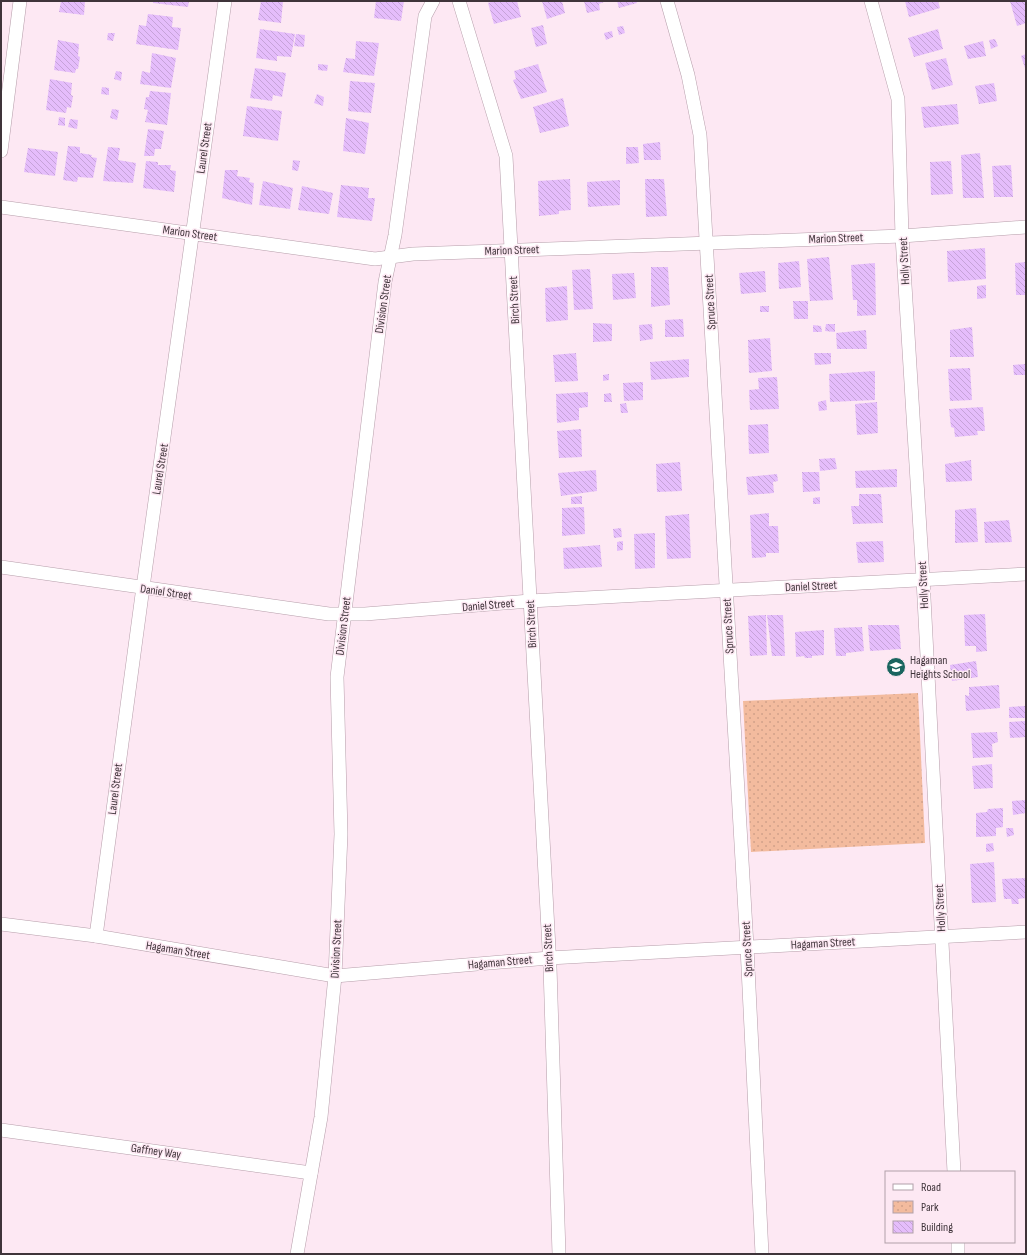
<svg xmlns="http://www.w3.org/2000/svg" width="1027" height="1255" font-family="'Sofia Sans Condensed',sans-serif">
  <defs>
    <pattern id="park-dots" width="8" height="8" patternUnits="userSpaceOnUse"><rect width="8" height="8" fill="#f3bb9e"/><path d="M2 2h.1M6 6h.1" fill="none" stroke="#d1a189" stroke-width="1.8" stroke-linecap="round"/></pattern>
    <pattern id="building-back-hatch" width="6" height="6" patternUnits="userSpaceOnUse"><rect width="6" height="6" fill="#e5bdfb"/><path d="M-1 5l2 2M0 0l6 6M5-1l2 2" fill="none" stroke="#c6a3d8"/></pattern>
  </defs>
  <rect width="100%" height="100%" fill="#fde8f3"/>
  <path fill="url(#park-dots)" d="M918 693 925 843 751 852 743 701Z"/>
  <g fill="url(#building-back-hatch)">
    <path d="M61 1H85L84 15 59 12Z"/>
    <path d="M153 1H189L188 7 153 3Z"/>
    <path d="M261 1H283L281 23 258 20Z"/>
    <path d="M376 1H404L401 21 374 18Z"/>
    <path d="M493 1H517L521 17 494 24 488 3Z"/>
    <path d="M542 1H562L565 13 547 19Z"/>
    <path d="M584 1H603L604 2 599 4 600 10 587 13Z"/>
    <path d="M617 1H636L637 3 619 8Z"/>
    <path d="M905 1H938L940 8 909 17Z"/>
    <path d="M1010 1H1026V23L1017 26Z"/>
    <path d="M148 14 173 17 172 27 181 28 178 50 136 44 139 25 146 26Z"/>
    <path d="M543 25 547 44 536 47 531 28Z"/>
    <path d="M623 26 625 33 619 35 617 27Z"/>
    <path d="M260 29 295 34 291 57 277 56V61L256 58Z"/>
    <path d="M938 29 943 49 914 57 908 38Z"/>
    <path d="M612 31 613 37 606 40 604 33Z"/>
    <path d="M108 33H115L113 41 107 40Z"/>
    <path d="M296 34 305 35 304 47 294 46Z"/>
    <path d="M995 39 998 46 991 49 989 40Z"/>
    <path d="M58 40 79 44 78 56 80 57 78 69H76L75 73 54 70Z"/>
    <path d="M356 41 379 43 374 76 343 72 346 58 355 59Z"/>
    <path d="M983 41 986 56 968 59 964 46Z"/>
    <path d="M152 53 176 58 171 88 140 84 142 71 150 73Z"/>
    <path d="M1026 54V71L1021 56Z"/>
    <path d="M946 58 953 85 932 90 925 63Z"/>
    <path d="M318 64 328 65 327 71 318 70Z"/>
    <path d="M538 64 547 92 521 99 513 80 516 79 514 71Z"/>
    <path d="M255 68 286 73 282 97 273 95 272 101 250 98Z"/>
    <path d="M116 71 122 72 121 81 114 79Z"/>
    <path d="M50 79 72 83 71 95 73 96 71 108 67 107 66 113 46 110Z"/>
    <path d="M350 81 375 83 371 113 348 111Z"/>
    <path d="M994 83 997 101 979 104 975 86Z"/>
    <path d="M102 87 109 88V95L101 94Z"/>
    <path d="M150 91 171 93 167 125 145 122 148 110 144 109 146 97H149Z"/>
    <path d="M317 94 324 97 323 106 314 103Z"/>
    <path d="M563 98 569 126 540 133 533 107Z"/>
    <path d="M957 104 959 124 924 128 921 107Z"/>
    <path d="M247 106 282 111 278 141 243 136Z"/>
    <path d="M112 109 119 110 117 120 110 118Z"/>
    <path d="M59 117 65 118V126L58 125Z"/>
    <path d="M346 118 369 123 365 154 343 151Z"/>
    <path d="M70 119 78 120 77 129 68 127Z"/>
    <path d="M148 129 164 131 161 149H155L154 156H144Z"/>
    <path d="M660 142 661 160H644L643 144Z"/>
    <path d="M68 146 80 147V153L92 155 91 157 97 158 93 178 78 177 77 182 63 180Z"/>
    <path d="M108 147 120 148 118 160 136 163 133 183 103 181Z"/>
    <path d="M626 147H638L639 163 626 164Z"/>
    <path d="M28 148 58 152 55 176 24 172Z"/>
    <path d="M980 153 984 198H963L961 155Z"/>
    <path d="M293 160 300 161 298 171 292 170Z"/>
    <path d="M146 161 158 162V165H171L170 170 176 171 174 192 143 188Z"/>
    <path d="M951 161 953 194 931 195 930 162Z"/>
    <path d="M1011 165 1013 197H994L992 166Z"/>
    <path d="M225 170H238L237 176 250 178 249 182 254 183 252 205 222 198Z"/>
    <path d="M570 179 571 210 559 211V214L539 216 538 181Z"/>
    <path d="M645 179H664L667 216 646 217Z"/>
    <path d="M620 180V205L588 207 587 182Z"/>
    <path d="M263 181 293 188 290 209 259 205Z"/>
    <path d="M341 185 369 188 368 198H375L372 221 337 217Z"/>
    <path d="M302 186 333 193 329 214 298 210Z"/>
    <path d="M985 248 986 279 948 282 947 251Z"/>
    <path d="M829 257 833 300 810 301 807 259Z"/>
    <path d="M799 261 801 287 779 289 778 263Z"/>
    <path d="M1026 262V295H1016L1015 263Z"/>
    <path d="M875 263 876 315 857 316V300H853L851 265Z"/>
    <path d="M651 267H668L670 305 651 307Z"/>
    <path d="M590 269 593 309 574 310 572 270Z"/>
    <path d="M765 271 766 292 741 294 739 273Z"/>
    <path d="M634 273 636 298 613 300 612 274Z"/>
    <path d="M986 285V298L977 299V286Z"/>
    <path d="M567 286 568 320 546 322 545 288Z"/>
    <path d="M793 301H808V319H794Z"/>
    <rect x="760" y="306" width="9" height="6"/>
    <path d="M683 319 684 337H665V320Z"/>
    <path d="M593 323 612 324V341L593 342Z"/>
    <path d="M652 324 653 339 640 341 639 325Z"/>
    <path d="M826 324H835V332L825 331Z"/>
    <path d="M813 325 821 326 822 332H813Z"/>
    <path d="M972 327 974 357H950V330Z"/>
    <path d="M866 330 867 349H837L836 333Z"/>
    <path d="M770 338 772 371 749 373 748 340Z"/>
    <path d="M576 353 578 381 555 382 553 355Z"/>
    <path d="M814 353H831V364L815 365Z"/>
    <path d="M689 359V377L651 380 650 362Z"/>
    <path d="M1026 364V375H1014L1013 365Z"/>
    <path d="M970 368 972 400 950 401 948 369Z"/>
    <path d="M875 371V400L830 402 829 374Z"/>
    <path d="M609 374V380L603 381V375Z"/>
    <path d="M777 377 779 409 750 410 749 390 759 389 758 378Z"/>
    <path d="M643 382V400L624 401 623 383Z"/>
    <path d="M588 392V407L579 408V420L557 423 556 394Z"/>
    <path d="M611 393 612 402H604V394Z"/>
    <path d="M826 400 827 410 819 411 818 402Z"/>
    <path d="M877 402 878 433 857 435 855 404Z"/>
    <path d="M626 403 628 413H621L620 404Z"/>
    <path d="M983 407 985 431H977L978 435 955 437 954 428 951 427 949 409Z"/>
    <path d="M768 424 769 453 749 454 748 425Z"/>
    <path d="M581 429 582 457 559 458 557 431Z"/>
    <path d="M835 458 837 469 820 471 819 459Z"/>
    <path d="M971 460 972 481 946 482 945 464Z"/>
    <path d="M680 462 682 491 657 492 656 464Z"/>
    <path d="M897 469V487L856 488 855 471Z"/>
    <path d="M596 470 597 491 561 496 558 473Z"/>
    <path d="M802 472H819L820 491 803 492Z"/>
    <path d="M777 474 778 481 773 482 774 493 748 495 746 477Z"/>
    <path d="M859 494H881L883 523 853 524 851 506H859Z"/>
    <path d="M582 496V504H571V497Z"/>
    <path d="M820 497V504H813V498Z"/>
    <path d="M584 507 585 534 562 536V508Z"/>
    <path d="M976 508 978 542 955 543V510Z"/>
    <path d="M769 513V526H778L779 553H766V557L752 558 750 515Z"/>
    <path d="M689 514 691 558 667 559 665 516Z"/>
    <path d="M1009 520 1012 542 985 543 984 522Z"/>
    <path d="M621 528 622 537 614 538 613 529Z"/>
    <path d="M655 533V568L635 569 634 534Z"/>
    <path d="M623 541V550L617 551V542Z"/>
    <path d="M883 541 884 562 858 563 856 542Z"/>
    <path d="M600 545 602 567 564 569 563 548Z"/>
    <path d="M985 614 987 651 976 652V646H965L964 615Z"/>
    <path d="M766 615 767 655 750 656 748 616Z"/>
    <path d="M767 615H783L785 656H772Z"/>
    <path d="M868 625H899L901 649 870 651Z"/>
    <path d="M862 627 864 651 846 653V656H836L834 628Z"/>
    <path d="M824 630V655L812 656V658H805L804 656 796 657 795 632Z"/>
    <path d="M976 661 978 677 952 681 950 665Z"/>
    <path d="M999 685 1000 708 966 711 965 695 969 696V687Z"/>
    <path d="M1026 706V718H1009V707Z"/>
    <path d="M1026 721V737L1010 738 1009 722Z"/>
    <path d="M997 732 998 742 992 744 993 757 973 758 971 733Z"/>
    <path d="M992 764 993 788 974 789 972 766Z"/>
    <path d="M1026 800V813L1013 815 1012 801Z"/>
    <path d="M1003 808V827L996 828V836L976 837V813L987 812 988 809Z"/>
    <path d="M1006 828H1013L1014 835 1007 837Z"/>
    <path d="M993 843 994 851 986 852V844Z"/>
    <path d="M994 862 996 902 972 903 970 864Z"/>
    <path d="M1025 878 1026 898 1018 899 1019 904H1012L1011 899H1004L1002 879Z"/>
  </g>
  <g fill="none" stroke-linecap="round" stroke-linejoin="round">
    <g stroke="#b69eaa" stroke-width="14">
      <g id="street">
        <path d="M459 1 506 156 550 967 559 1254"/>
        <path d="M667 1 688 75 700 135 747 947 762 1254"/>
        <path d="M871 1 898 99 902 236 923 579 954 1172"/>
        <path d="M1 151 20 1"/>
        <path d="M1 207 375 259 413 254 902 236 1026 227"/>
        <path d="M1 567 329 614H365L530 601 1026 574"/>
        <path d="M1 924 96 936 335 976 549 958 1026 932"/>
        <path d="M96 936C137 624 181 313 225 1"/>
        <path d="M1 1130 311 1173"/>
        <path d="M958 1242V1254"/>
        <path d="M297 1254 321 1117 335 976 341 834 337 677 385 282 395 235 425 16 433 1"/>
      </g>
    </g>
    <use href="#street" stroke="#fff" stroke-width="13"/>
  </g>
  <defs>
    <g id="school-disc" transform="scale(1)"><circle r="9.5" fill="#1a655f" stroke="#fde8f3"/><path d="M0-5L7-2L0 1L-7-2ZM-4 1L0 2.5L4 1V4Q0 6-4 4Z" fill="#fff"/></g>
  </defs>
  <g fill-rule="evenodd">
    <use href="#school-disc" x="896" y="667"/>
  </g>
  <g text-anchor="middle" stroke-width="3" stroke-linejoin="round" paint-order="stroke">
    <g font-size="12" fill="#3f343a" stroke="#fde8f3">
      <text transform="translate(204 148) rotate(-82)" y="4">Laurel Street</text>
      <text transform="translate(190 233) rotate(8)" y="4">Marion Street</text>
      <text transform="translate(836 238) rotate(-2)" y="4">Marion Street</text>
      <text transform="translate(512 250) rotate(-2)" y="4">Marion Street</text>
      <text transform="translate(904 261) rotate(-93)" y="4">Holly Street</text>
      <text transform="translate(514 300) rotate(-93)" y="4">Birch Street</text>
      <text transform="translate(710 302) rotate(-93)" y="4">Spruce Street</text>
      <text transform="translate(383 304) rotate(-82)" y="4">Division Street</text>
      <text transform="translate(160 469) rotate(-81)" y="4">Laurel Street</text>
      <text transform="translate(923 585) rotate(-93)" y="4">Holly Street</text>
      <text transform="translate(811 586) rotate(-3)" y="4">Daniel Street</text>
      <text transform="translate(166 592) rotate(8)" y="4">Daniel Street</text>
      <text transform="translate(488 605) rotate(-5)" y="4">Daniel Street</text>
      <text transform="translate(531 624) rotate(-93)" y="4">Birch Street</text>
      <text transform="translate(343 626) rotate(-83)" y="4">Division Street</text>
      <text transform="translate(728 626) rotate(-93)" y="4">Spruce Street</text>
      <text transform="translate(115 789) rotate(-83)" y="4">Laurel Street</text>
      <text transform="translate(940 908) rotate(-93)" y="4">Holly Street</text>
      <text transform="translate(823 943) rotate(-3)" y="4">Hagaman Street</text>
      <text transform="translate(548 948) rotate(-93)" y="4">Birch Street</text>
      <text transform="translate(336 949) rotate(-87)" y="4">Division Street</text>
      <text transform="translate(747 949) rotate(-93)" y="4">Spruce Street</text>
      <text transform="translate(178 950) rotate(9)" y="4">Hagaman Street</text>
      <text transform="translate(500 962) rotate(-5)" y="4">Hagaman Street</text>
      <text transform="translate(156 1151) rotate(8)" y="4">Gaffney Way</text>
    </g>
    <g font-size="12" fill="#3f343a" stroke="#fde8f3" text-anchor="start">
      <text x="910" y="664">Hagaman<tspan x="910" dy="14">Heights School</tspan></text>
    </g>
  </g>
  <rect width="1027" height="1255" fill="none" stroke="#3f343a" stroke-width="4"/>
  <rect x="885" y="1171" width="130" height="72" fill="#fde8f3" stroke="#b1a0a9"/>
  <rect x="893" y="1184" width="20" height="6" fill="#ffffff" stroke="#b1a0a9"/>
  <text x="921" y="1191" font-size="12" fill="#3f343a">Road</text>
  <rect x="893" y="1201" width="20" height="12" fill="url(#park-dots)" stroke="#b1a0a9"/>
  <text x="921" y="1211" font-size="12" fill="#3f343a">Park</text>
  <rect x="893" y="1221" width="20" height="12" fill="url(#building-back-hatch)" stroke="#b1a0a9"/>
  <text x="921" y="1231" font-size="12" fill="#3f343a">Building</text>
</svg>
